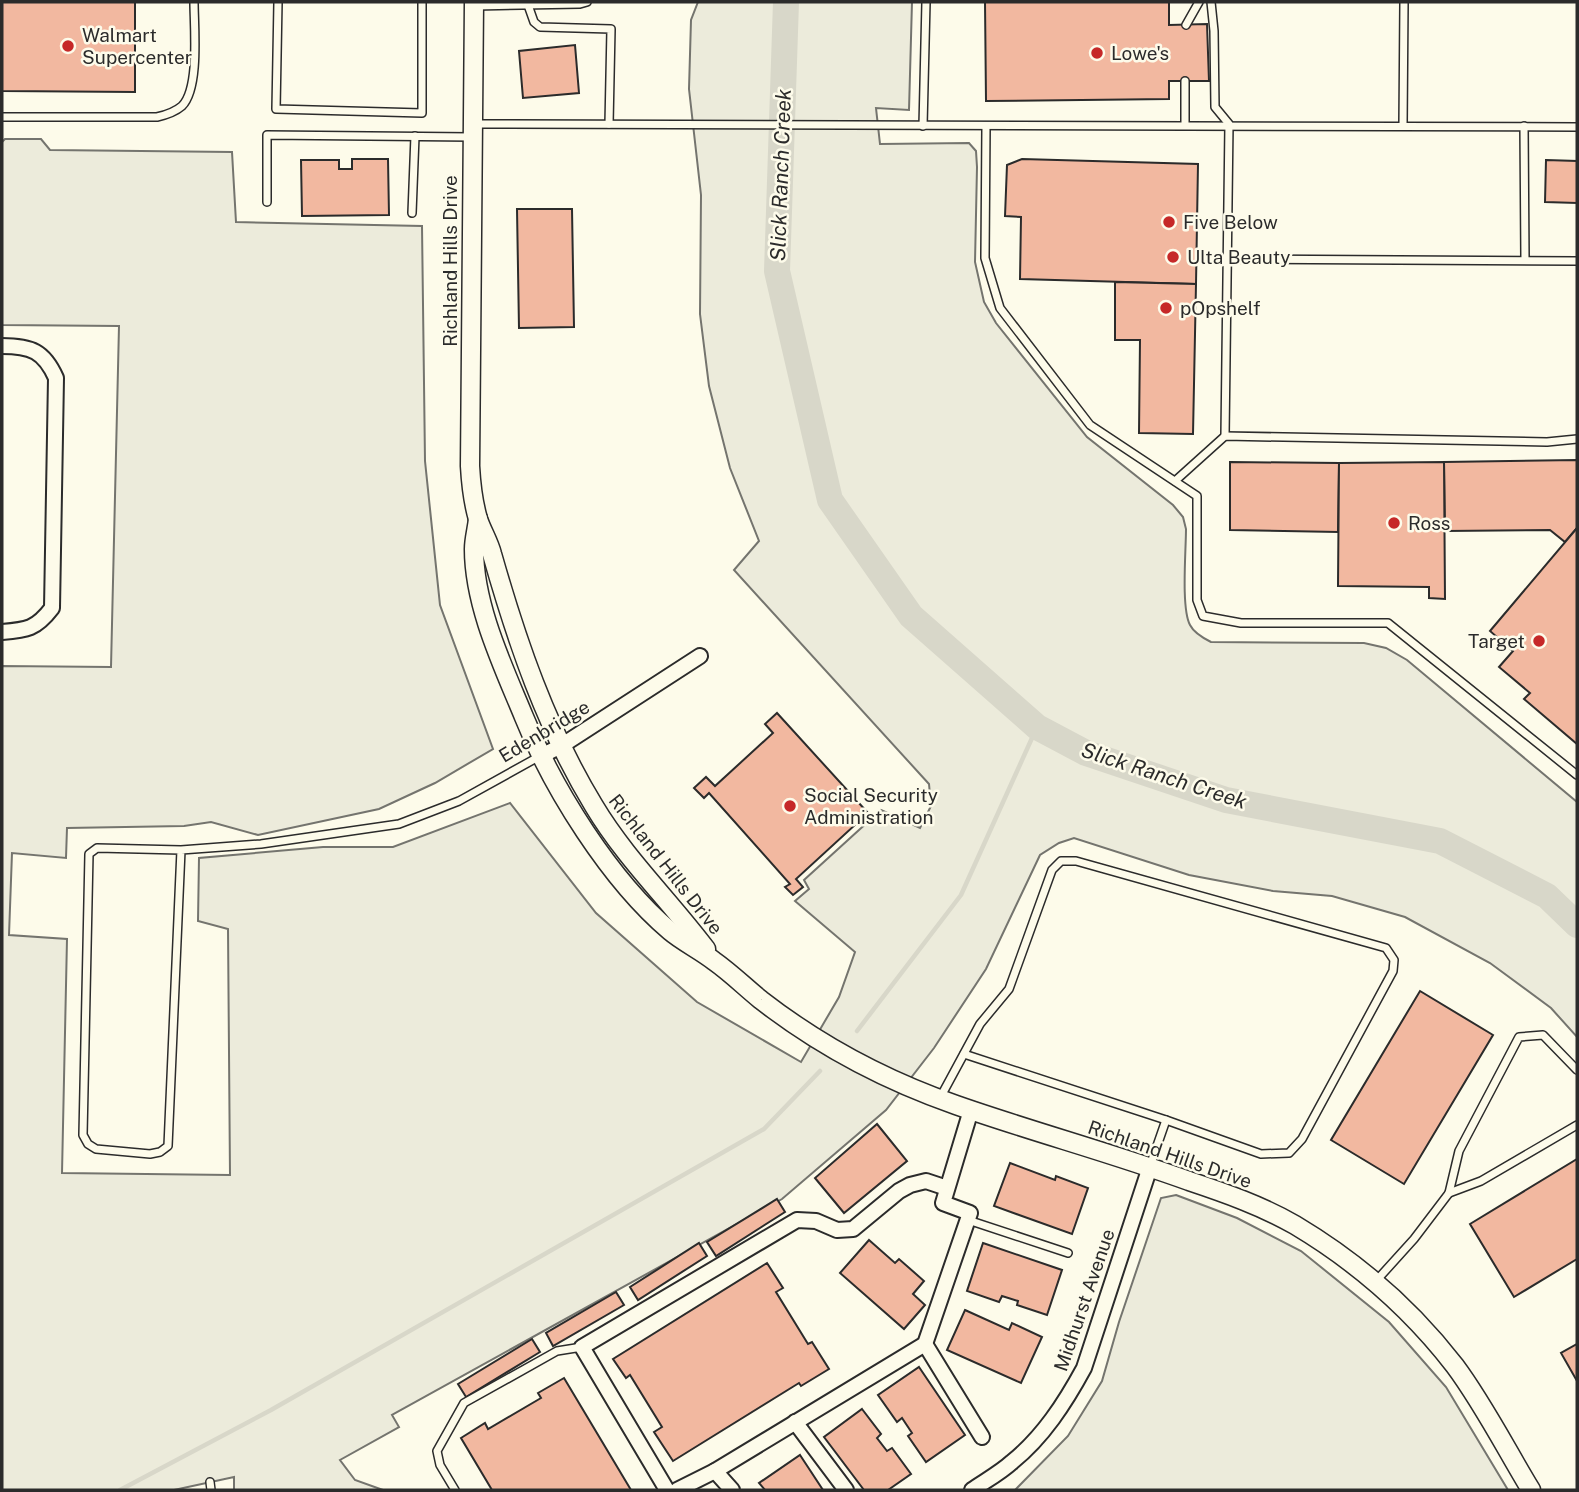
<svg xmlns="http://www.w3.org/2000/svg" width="1579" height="1492" font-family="'Public Sans',sans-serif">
  <rect width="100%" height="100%" fill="#fdfbea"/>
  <g fill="#ecebdb" stroke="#74746e" stroke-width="2">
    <path d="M698 2H912L909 110 876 108 880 144 969 143 976 151 977 167 975 262 984 302 996 323 1087 437 1173 505 1183 517 1186 529C1186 551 1181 608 1190 625 1194 633 1203 638 1211 642L1364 643 1386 648 1407 660 1577 802V1037L1551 1008 1490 963 1405 917 1332 896 1273 891 1189 875 1074 838 1059 843 1040 855 986 969 934 1048 886 1110 782 1199 392 1415 399 1427 340 1460 355 1480 383 1490H234V1477L174 1490H2V666L111 667 119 326 2 325V142L5 139H41L50 150 232 152 236 222 422 226 425 461 440 605 493 749 435 783 379 809 258 835 211 822 184 826 67 828 66 858 12 853 9 935 67 939 62 1173 230 1175 228 929 198 921 199 858 323 847H393L510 803 596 913 697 1002 801 1062 839 997 855 952 795 901 809 889 804 880 881 810 920 828 931 806 929 784 734 570 759 541 730 468 709 386 700 314 701 195 689 89 691 20Z"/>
    <path d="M1176 1195 1237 1218 1301 1251 1389 1322 1446 1387 1508 1490H1015L1068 1436 1102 1381 1119 1322 1161 1198Z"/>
  </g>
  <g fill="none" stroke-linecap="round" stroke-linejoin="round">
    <g stroke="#d8d7c9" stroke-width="4.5">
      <path d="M857 1031 961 895 1037 727"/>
      <path d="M120 1490 271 1410 764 1129 820 1071"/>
    </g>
    <path stroke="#d8d7c9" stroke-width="26" d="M786 2 777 271 830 500 911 616 1037 727 1086 753 1226 800 1440 841 1547 896 1577 925"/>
  </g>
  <g fill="#f2b8a0" stroke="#2b2b2b" stroke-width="2">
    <path d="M2 2H135V92L2 91Z"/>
    <path d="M985 2H1169V25L1207 24 1209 81H1169V99L986 101Z"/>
    <path d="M575 45 579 93 523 98 519 51Z"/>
    <path d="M352 159H388L389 215 302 216 301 160H339V169H352Z"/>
    <path d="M1022 159 1198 164 1196 284 1020 279 1021 217 1005 216 1007 165Z"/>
    <path d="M1546 160 1577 161V203L1545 202Z"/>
    <path d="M517 209H572L574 327 519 328Z"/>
    <path d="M1115 282 1196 284 1193 434 1139 433 1140 340H1115Z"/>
    <path d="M1577 460V528L1565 542 1550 530 1445 531 1444 462Z"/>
    <path d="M1230 462 1339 463 1338 532 1230 530Z"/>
    <path d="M1444 462 1445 599 1429 598V587L1338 586 1339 463Z"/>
    <path d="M1577 528V744L1524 699 1530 693 1499 667 1513 651 1490 631Z"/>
    <path d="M777 713 868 813 796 879 803 887 793 895 785 887 790 884 709 793 704 798 694 788 706 777 715 786 773 733 765 724Z"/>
    <path d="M1420 991 1493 1035 1404 1184 1331 1140Z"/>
    <path d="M877 1124 907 1161 844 1213 815 1178Z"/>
    <path d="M1577 1159V1259L1514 1297 1470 1224Z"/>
    <path d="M1010 1163 1055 1180 1056 1176 1088 1188 1072 1234 994 1206Z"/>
    <path d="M777 1199 785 1212 716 1256 707 1242Z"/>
    <path d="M869 1240 895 1263 899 1259 924 1281 913 1294 925 1305 904 1329 840 1273Z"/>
    <path d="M699 1243 707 1256 638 1300 630 1287Z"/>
    <path d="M983 1243 1062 1270 1047 1315 1017 1305 1018 1301 1002 1296 999 1302 967 1291Z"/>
    <path d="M767 1263 783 1288 776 1292 808 1344 812 1342 829 1369 801 1386 799 1383 673 1461 654 1432 662 1427 630 1375 626 1378 613 1359Z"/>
    <path d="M616 1292 624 1305 553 1346 546 1333Z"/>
    <path d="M965 1310 1009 1330 1012 1323 1042 1337 1021 1383 947 1350Z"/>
    <path d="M532 1339 540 1352 466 1397 458 1384Z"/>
    <path d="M1577 1344V1381L1561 1353Z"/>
    <path d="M919 1367 965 1435 926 1462 908 1436 912 1433 902 1418 897 1422 878 1395Z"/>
    <path d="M564 1378 631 1490H492L461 1438 485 1423 488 1429 541 1398 538 1393Z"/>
    <path d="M862 1409 881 1434 877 1438 887 1451 892 1448 911 1474 888 1490H864L824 1437Z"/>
    <path d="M800 1455 823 1490H765L759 1483Z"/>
  </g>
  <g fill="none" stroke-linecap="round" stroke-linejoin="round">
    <g stroke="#2b2b2b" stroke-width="10">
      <g id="service">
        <path d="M278 2 276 109 422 113V2"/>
        <path d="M1211 2 1214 31 1215 107 1229 124 1225 436"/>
        <path d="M528 5 534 22 540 27 611 29 609 124"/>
        <path d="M475 6 580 4 587 2"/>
        <path d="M1186 25 1199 2"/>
        <path d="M1185 81V124"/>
        <path d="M2 117H157C166 115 175 112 182 106 200 88 194 26 194 2"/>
        <path d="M474 124 1577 127"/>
        <path d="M1403 125 1404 2"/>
        <path d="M923 126 926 2"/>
        <path d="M986 126 985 258 1000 308 1090 425 1197 496V600L1203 616 1241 623H1388L1577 775"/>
        <path d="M1524 126 1525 260"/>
        <path d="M267 202V135L471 137"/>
        <path d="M412 213 415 136"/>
        <path d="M1227 259 1577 261"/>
        <path d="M1175 481 1225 436 1547 442 1577 439"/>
        <path d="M181 850 168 1146 160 1152 150 1154 96 1149 88 1144 83 1135 89 854 97 848 181 850 261 844 399 824 459 801 540 756"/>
        <path d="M964 1054 1166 1120"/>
        <path d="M940 1098 980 1024 1009 989 1052 870 1061 861H1076L1386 948 1394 960 1393 971 1302 1139 1289 1153 1261 1154 1166 1120 1150 1166"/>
        <path d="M1449 1193 1481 1181 1577 1125"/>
        <path d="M968 1220 1068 1253"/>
        <path d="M1376 1281 1414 1239 1449 1193 1459 1151 1519 1037 1543 1035 1577 1070"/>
        <path d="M210 1482 211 1490"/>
        <path d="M455 1490 440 1465 437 1451 464 1403 557 1351 582 1347"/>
      </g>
    </g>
    <g stroke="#2b2b2b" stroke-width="18">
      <g id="minor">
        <path d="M2 346C31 346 44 351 56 378L52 608C36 629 27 630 2 632"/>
        <path d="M541 756 561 746 700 656"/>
        <path d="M925 1344 982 1437"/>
        <path d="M795 1422 846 1490"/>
        <path d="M667 1490 582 1347 797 1220 816 1221 837 1230 853 1229 899 1191 910 1185 926 1181 947 1188"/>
        <path d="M677 1490 715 1471"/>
        <path d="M732 1490 715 1471 925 1344 970 1213 943 1203 971 1110"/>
        <path d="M972 1490C985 1481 1000 1473 1012 1462 1043 1437 1065 1403 1084 1368L1150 1167"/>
      </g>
    </g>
    <g stroke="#2b2b2b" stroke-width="21">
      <g id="tertiary">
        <path d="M474 2 470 466C471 484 473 502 478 519 482 531 489 542 492 554 517 642 546 727 594 806 625 858 670 901 706 949"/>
        <path d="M478 519C477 529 474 539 474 549 474 606 503 666 524 717 553 789 610 880 670 931 683 942 700 950 714 961 731 973 745 987 761 1000 819 1045 887 1081 956 1105 1033 1132 1112 1153 1189 1181 1225 1193 1262 1206 1295 1225 1357 1262 1411 1309 1455 1366 1484 1405 1506 1449 1531 1490"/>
      </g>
    </g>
    <use href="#service" stroke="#fdfbea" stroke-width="7"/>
    <use href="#minor" stroke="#fdfbea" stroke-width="14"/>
    <use href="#tertiary" stroke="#fdfbea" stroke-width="18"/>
  </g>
  <g fill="#c62828" stroke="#fdfbea" stroke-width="2.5">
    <circle cx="68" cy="46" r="7"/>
    <circle cx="1097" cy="53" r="7"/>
    <circle cx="1169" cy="222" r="7"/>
    <circle cx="1173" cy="257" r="7"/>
    <circle cx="1166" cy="308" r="7"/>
    <circle cx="1394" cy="523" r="7"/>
    <circle cx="1539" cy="641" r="7"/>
    <circle cx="790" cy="806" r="7"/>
  </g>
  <g text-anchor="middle" stroke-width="5" stroke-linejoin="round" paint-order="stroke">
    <g font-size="19" fill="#2b2b2b" stroke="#fdfbea" text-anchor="start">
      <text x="82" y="42">Walmart<tspan x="82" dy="22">Supercenter</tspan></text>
      <text x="1111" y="60">Lowe's</text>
      <text x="1183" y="229">Five Below</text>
      <text x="1187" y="264">Ulta Beauty</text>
      <text x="1180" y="315">pOpshelf</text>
      <text x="1408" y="530">Ross</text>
      <text x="1525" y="648" text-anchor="end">Target</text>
      <text x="804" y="802">Social Security<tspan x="804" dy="22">Administration</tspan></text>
    </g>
    <g font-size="19" fill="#2b2b2b" stroke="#fdfbea">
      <text transform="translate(450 261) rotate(-90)" y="7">Richland Hills Drive</text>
      <text transform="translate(544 731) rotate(-31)" y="7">Edenbridge</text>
      <text transform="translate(666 864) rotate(52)" y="7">Richland Hills Drive</text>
      <text transform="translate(1170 1154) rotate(19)" y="7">Richland Hills Drive</text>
      <text transform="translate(1084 1300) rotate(-71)" y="7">Midhurst Avenue</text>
    </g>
    <g font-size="21" font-style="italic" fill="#2b2b2b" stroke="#fdfbea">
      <text transform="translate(781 175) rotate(-88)" y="7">Slick Ranch Creek</text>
      <text transform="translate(1164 776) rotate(18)" y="7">Slick Ranch Creek</text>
    </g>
  </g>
  <rect width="1579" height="1492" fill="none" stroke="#2b2b2b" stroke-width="7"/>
</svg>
